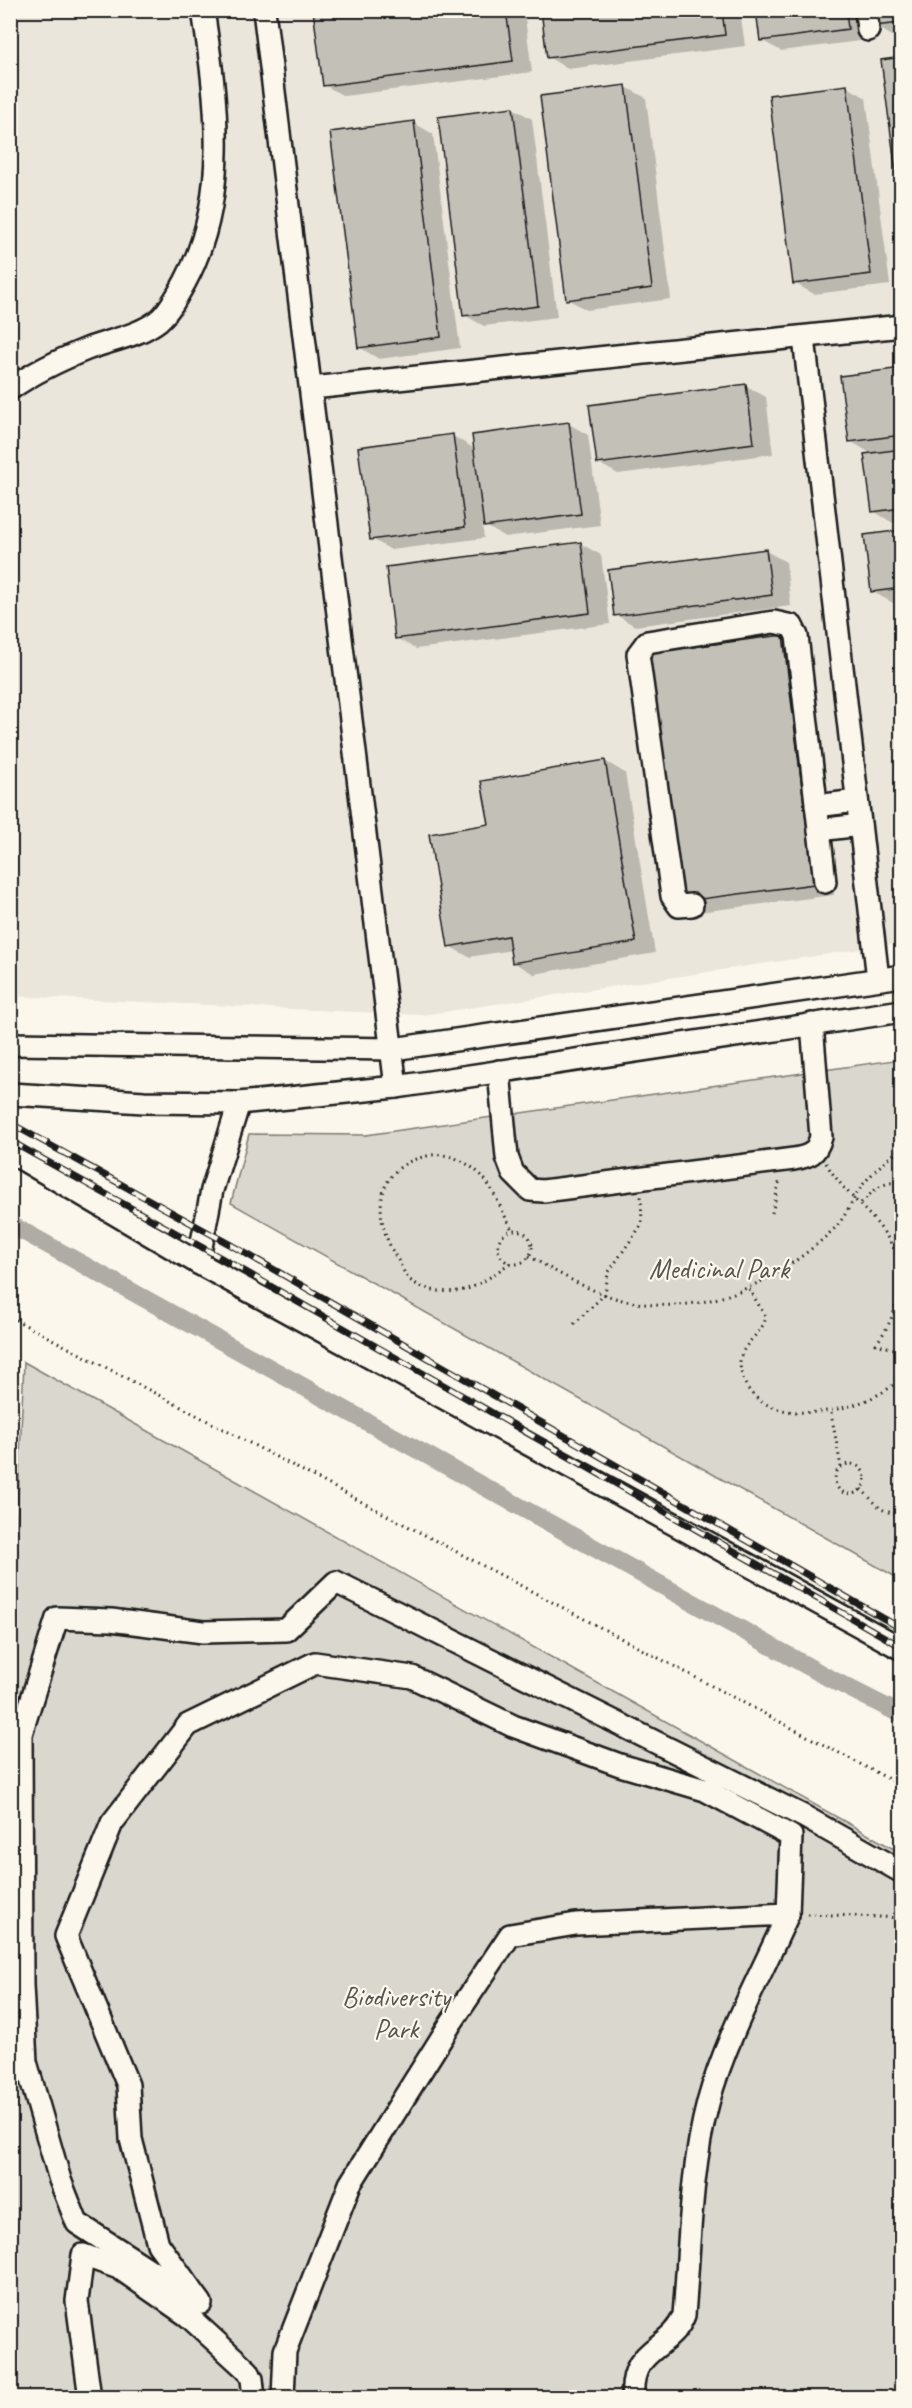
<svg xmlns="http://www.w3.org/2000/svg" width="912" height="2408" font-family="Caveat,sans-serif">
  <rect width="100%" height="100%" fill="#fbf7ec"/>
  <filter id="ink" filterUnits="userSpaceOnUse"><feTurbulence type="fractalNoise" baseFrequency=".0167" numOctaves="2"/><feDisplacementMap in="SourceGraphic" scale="12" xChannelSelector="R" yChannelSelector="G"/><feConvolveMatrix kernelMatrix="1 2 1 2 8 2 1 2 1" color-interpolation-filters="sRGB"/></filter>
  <g filter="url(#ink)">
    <path fill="#eae6dc" d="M11 11H901V943L423 1015 11 996Z"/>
    <g fill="#dad7ce" stroke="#7b7a75" stroke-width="1.5">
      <path d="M901 1059V1580L231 1203 249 1134 366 1135Z"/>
      <path d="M24 1362 901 1853V2397L11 2398 10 1684Z"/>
    </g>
    <g fill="#0003">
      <path d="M315 10H524L532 72 344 96 324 85Z"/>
      <path d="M543 10H740L745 46 568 69 548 57Z"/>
      <path d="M758 10H863L867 40 781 51 761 40Z"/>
      <path d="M902 10V36L894 37 874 25Z"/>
      <path d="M846 86 866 98 890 285 814 294 794 283Z"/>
      <path d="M626 87 646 98 671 299 587 310 567 299Z"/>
      <path d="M513 108 532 119 557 317 484 326 464 315Z"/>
      <path d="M414 123 433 134 460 348 379 359 359 347Z"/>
      <path d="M902 369V521L893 523 873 511 872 454 850 441Z"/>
      <path d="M746 386 766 397 773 454 618 474 598 463Z"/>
      <path d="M569 424 588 435 600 525 505 537 482 524 484 538 391 550 372 539 453 436 475 449Z"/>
      <path d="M902 532V602L893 603 873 592Z"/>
      <path d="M581 544 601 555 610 624 416 649 396 638Z"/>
      <path d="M766 551 786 562 791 606 635 626 616 615Z"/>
      <path d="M783 636 802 648 834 895 699 912 680 901Z"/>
      <path d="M605 761 625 773 655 953 534 974 514 963 512 950 469 957 449 946 490 826Z"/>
    </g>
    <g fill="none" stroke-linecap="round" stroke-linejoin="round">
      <path stroke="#afaca5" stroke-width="18" d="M10 1224 829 1678 902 1715"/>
    </g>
    <g fill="#c3c0b8" stroke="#1c1c1c" stroke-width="1.5">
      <path d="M313 10H506L513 61 323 86Z"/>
      <path d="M541 10H722L725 35 547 58Z"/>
      <path d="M756 10H846L848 29 760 41Z"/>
      <path d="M871 10H902V23L873 26Z"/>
      <path d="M902 57V217L881 60Z"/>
      <path d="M626 85 652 288 566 300 540 96Z"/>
      <path d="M847 85 871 274 793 284 769 95Z"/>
      <path d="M513 107 538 306 463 316 438 117Z"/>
      <path d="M414 121 441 337 358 348 330 132Z"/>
      <path d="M902 368V435L849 442 840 376Z"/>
      <path d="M746 384 754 443 597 464 589 405Z"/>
      <path d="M569 422 581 514 484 527 472 435Z"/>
      <path d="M453 434 465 527 370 540 358 447Z"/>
      <path d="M902 449V508L872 512 864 454Z"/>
      <path d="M902 530V588L871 592 864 535Z"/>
      <path d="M581 542 590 613 395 639 386 567Z"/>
      <path d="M766 549 772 595 614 616 608 570Z"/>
      <path d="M783 635 814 884 678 902 647 653Z"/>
      <path d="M605 760 636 942 512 963 508 936 448 947 429 834 489 824 481 781Z"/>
    </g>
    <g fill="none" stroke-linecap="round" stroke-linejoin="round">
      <g stroke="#1c1c1c" stroke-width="26">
        <g id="minor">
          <path d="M264 10 396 1087"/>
          <path d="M866 10 868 30"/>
          <path d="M804 338 878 979"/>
          <path d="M312 388 902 326"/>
          <path d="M10 389C33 373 62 359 87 349 111 340 139 336 159 320 170 310 177 296 185 282 230 199 217 101 203 10"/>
          <path d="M816 806 857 801"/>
          <path d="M819 830 860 825"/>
          <path d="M692 905 679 906 672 896 638 654 647 642 774 622 792 626 797 636 825 882"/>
          <path d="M10 1044 393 1049 902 976"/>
          <path d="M499 1071 507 1157 513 1173 530 1190 543 1191 794 1159C810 1156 816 1154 821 1137L812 1024"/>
          <path d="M10 1094 144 1102 239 1103 396 1087 902 1011"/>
          <path d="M239 1103 212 1190 198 1263 902 1649"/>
          <path d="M10 1152 198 1263"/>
          <path d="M90 2398 77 2301 83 2255 119 2268 188 2316 248 2371 252 2379 254 2398"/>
          <path d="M283 2398 285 2351 350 2184 451 2023 510 1935 576 1924 788 1914 791 1836 705 1790 620 1765 513 1726 412 1677 315 1663 188 1725 112 1823 66 1936 128 2085 131 2139 158 2244 201 2303 77 2223 60 2180 26 2062 22 1985 21 1734 57 1618 111 1620 203 1632 286 1630 336 1582 805 1817 902 1872"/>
          <path d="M633 2398C629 2346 671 2351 684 2315 690 2245 690 2171 708 2103 726 2037 761 1975 788 1914"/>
        </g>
      </g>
      <g stroke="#1c1c1c" stroke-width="3" stroke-dasharray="1.5 4.5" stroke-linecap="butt">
        <path d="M826 1163C849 1204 896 1225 902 1277"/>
        <path d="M861 1203C873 1191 883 1180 902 1183"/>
        <path d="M772 1213 780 1179"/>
        <circle cx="515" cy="1247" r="17"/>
        <path d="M529 1256C556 1272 585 1289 615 1298 697 1322 777 1284 835 1228 847 1215 854 1196 865 1182 876 1169 888 1158 902 1148"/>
        <path d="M510 1263C495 1273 477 1289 458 1291 442 1293 423 1290 410 1280 405 1275 401 1266 398 1260 372 1220 372 1167 427 1156 447 1151 466 1161 481 1175 492 1186 504 1215 512 1230"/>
        <path d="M902 1283C897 1307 891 1324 876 1344L902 1351"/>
        <path d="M749 1289 766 1317C762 1335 740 1344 740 1363 744 1437 867 1416 902 1377"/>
        <path d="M10 1317 902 1786"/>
        <path d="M574 1324 605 1294 608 1273 642 1224 641 1196"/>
        <path d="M831 1413 841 1467"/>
        <circle cx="850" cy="1479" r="15"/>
        <path d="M861 1489 881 1509 902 1517"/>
        <path d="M807 1914 902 1918"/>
      </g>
      <use href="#minor" stroke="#fbf7ec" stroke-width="21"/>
      <g stroke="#1c1c1c" stroke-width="7">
        <g id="rail">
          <path d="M10 1123 231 1245 902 1629"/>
          <path d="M10 1141 223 1259 902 1647"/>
        </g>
      </g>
      <use href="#rail" stroke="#fbf7ec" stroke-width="4.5" stroke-dasharray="14" stroke-linecap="butt"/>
    </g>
  </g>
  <g text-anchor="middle" stroke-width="4.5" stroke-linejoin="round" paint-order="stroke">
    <g font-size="28" fill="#555451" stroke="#fbf7ec">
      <text x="719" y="1278">Medicinal Park</text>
      <text x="396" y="2006">Biodiversity<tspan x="396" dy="32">Park</tspan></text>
    </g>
  </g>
  <rect width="912" height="2408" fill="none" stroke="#fbf7ec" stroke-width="36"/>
  <rect x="18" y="18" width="876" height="2372" fill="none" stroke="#1c1c1c" stroke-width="2" filter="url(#ink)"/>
</svg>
